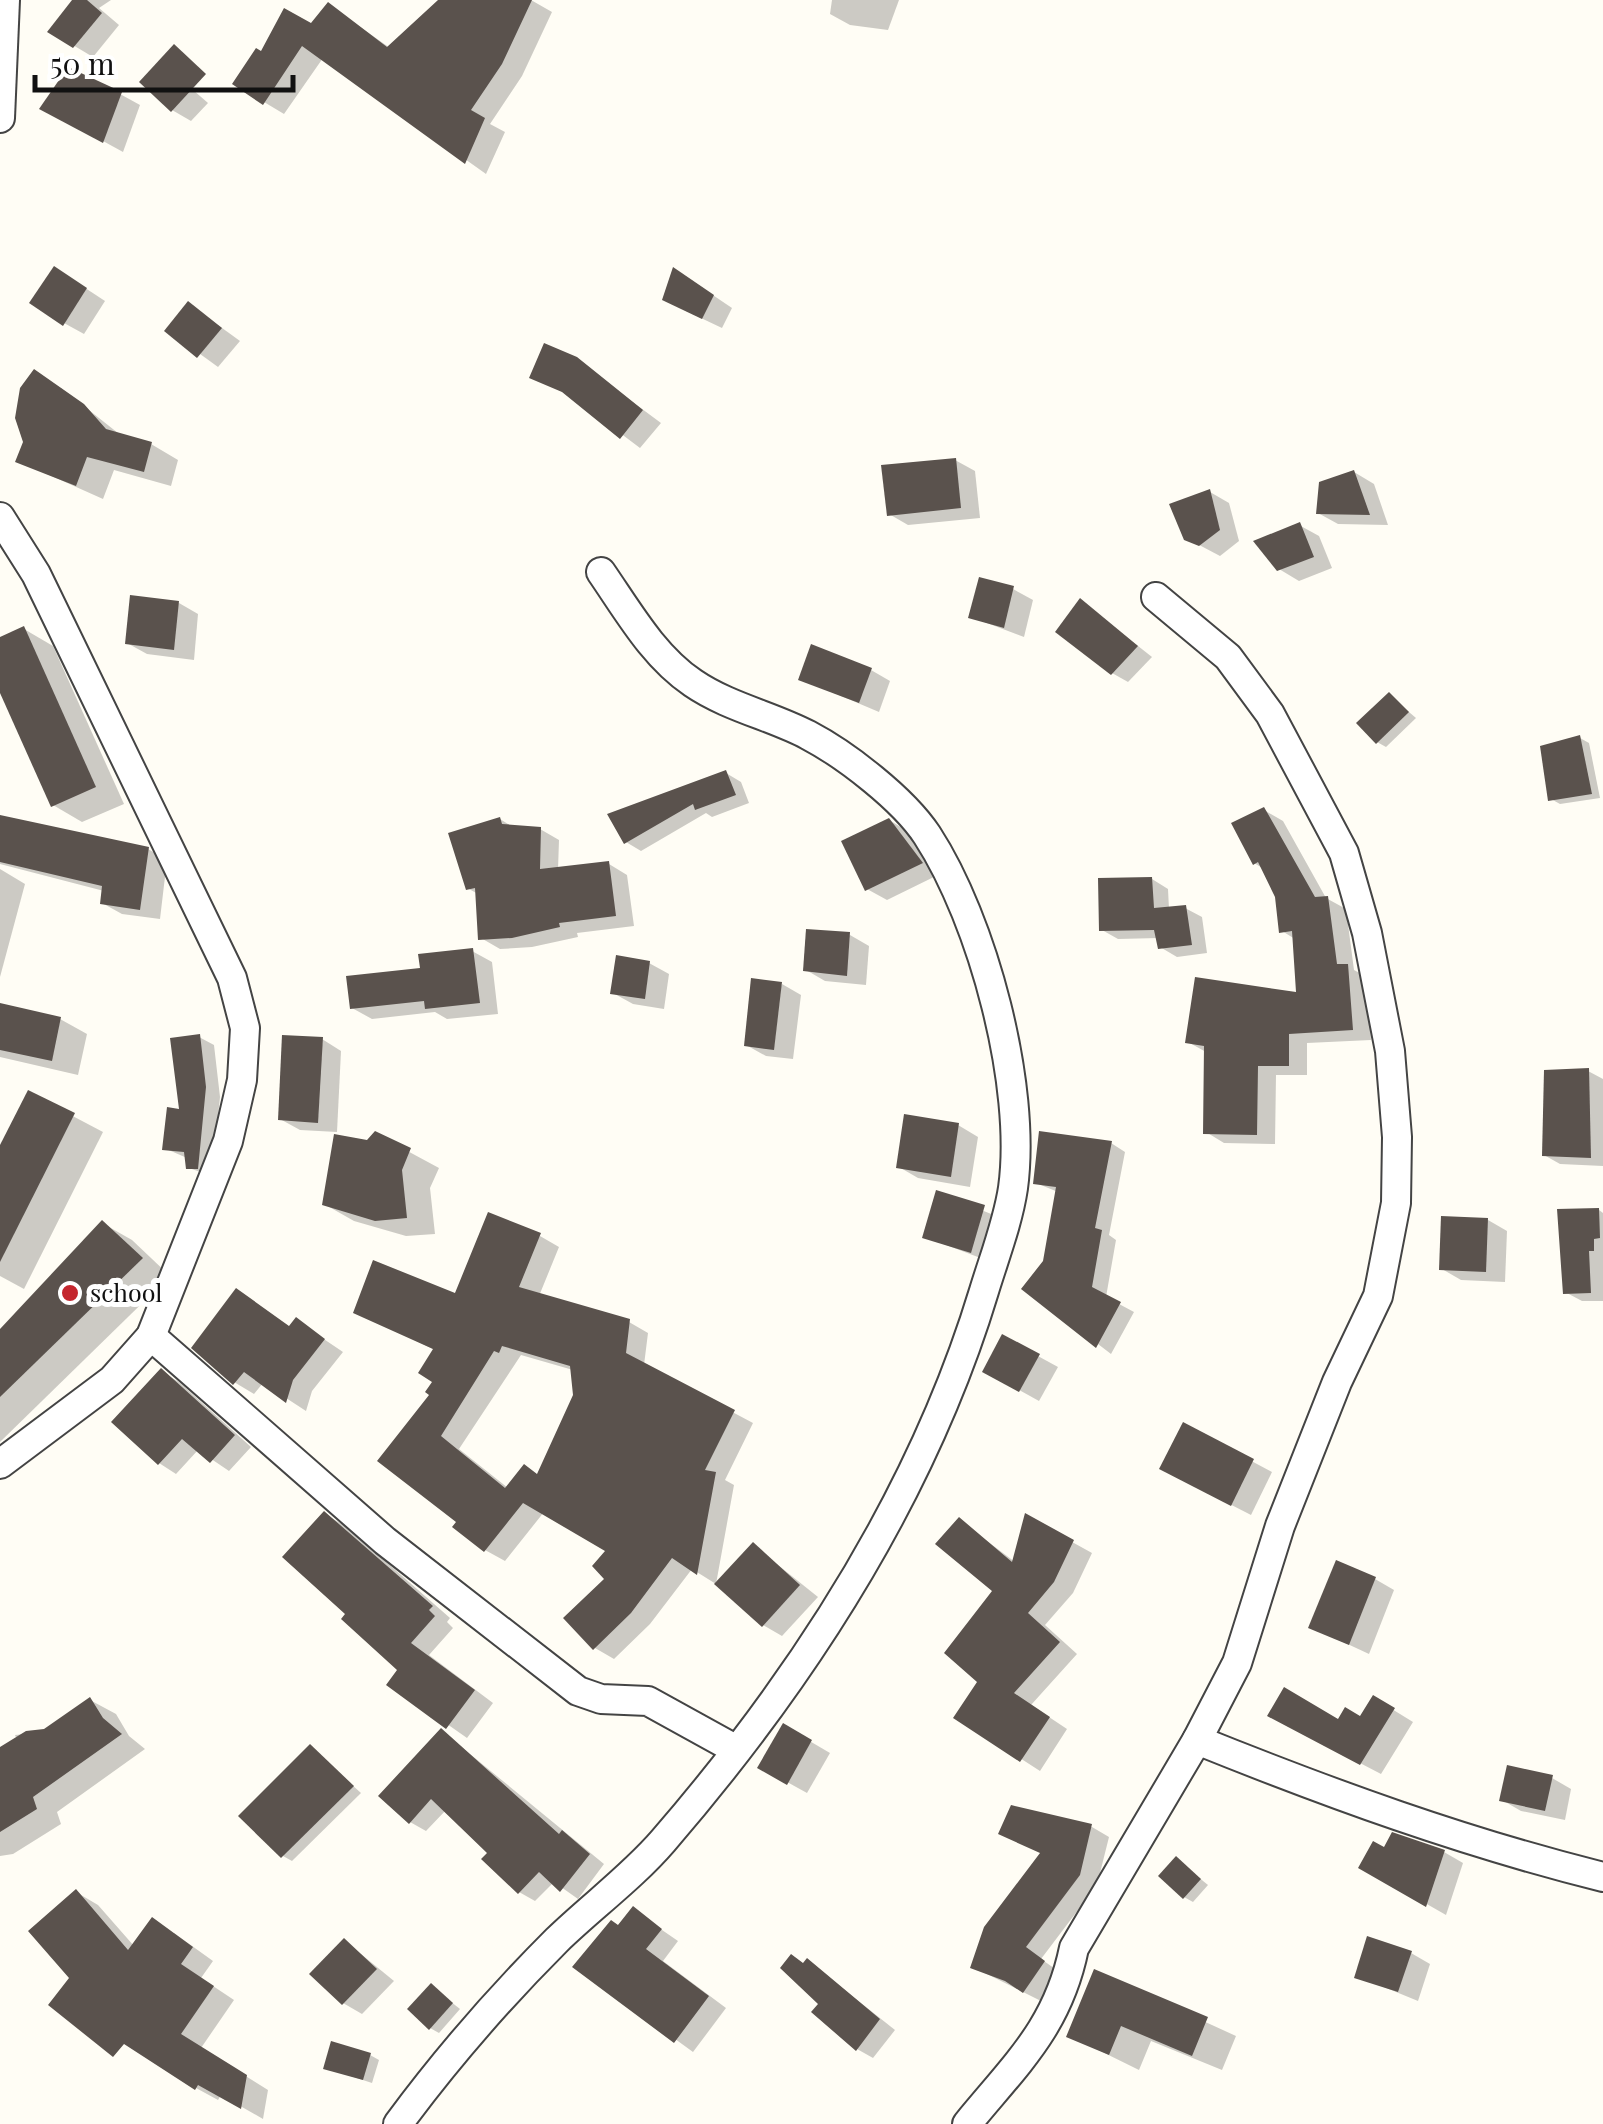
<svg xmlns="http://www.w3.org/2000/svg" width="1603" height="2124" font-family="'Playfair Display',serif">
  <rect width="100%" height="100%" fill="#fffdf5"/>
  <g fill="#0003" fill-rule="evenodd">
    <path d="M76 0H111L99 8 119 25 93 57 51 32Z"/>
    <path d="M443 0H531L552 12 522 76 490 124 505 132 486 174 323 58 284 114 264 102 262 54 312 27 329 5 390 48Z"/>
    <path d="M832 0H899L888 30 850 25 830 14Z"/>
    <path d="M177 76 208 103 191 121 172 110Z"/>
    <path d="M120 94 140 105 123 152 43 108Z"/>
    <path d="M73 280 105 301 84 334 64 323Z"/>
    <path d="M692 281 732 308 722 328 684 310Z"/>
    <path d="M189 304 240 341 218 367 167 330Z"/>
    <path d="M576 360 661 423 640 448 571 396 532 377Z"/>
    <path d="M61 388 123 437 151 444 178 460 171 486 114 470 103 499 18 461Z"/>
    <path d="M955 460 975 471 980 518 908 525 889 514Z"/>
    <path d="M1354 472 1374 484 1388 525 1338 524 1318 513Z"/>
    <path d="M1210 492 1229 503 1239 541 1220 556 1186 538Z"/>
    <path d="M1299 525 1319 536 1332 568 1299 581 1279 569Z"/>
    <path d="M1013 589 1033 600 1024 637 971 617Z"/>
    <path d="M1081 601 1152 657 1128 682 1112 673Z"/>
    <path d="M179 603 198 614 194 660 147 654 127 643Z"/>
    <path d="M24 629 53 646 124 804 82 822 53 805 0 687V639Z"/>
    <path d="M871 670 890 681 879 712 801 679Z"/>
    <path d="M1389 695 1416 718 1386 747 1377 742Z"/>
    <path d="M1580 738 1589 743 1600 798 1560 804 1551 799Z"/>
    <path d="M726 773 741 782 749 803 712 817 706 813 641 851 626 842Z"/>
    <path d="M1264 810 1283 821 1326 898 1346 909 1354 970 1367 977 1371 1040 1307 1043V1075H1276L1275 1144 1224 1143 1206 1132V1052L1188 1042 1299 995 1295 939 1282 931 1277 896 1264 869 1254 863Z"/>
    <path d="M0 817 148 849 167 860 160 919 122 914 102 903 104 891 0 864Z"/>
    <path d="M500 819 513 827 540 829 559 840 558 870 609 864 627 875 634 926 577 933 578 937 532 947 500 949 481 938 478 894 469 889Z"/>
    <path d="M889 820 909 832 940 874 887 900 867 889Z"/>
    <path d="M0 869 25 884 0 977Z"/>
    <path d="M1152 879 1168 889 1169 909 1185 908 1202 917 1207 953 1177 957 1160 947 1159 938 1118 939 1102 930Z"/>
    <path d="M850 935 869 946 866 985 825 981 806 970Z"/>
    <path d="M472 951 492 962 498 1014 447 1019 435 1012 372 1019 352 1008Z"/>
    <path d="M649 963 669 974 664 1009 633 1004 613 993Z"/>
    <path d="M782 984 801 995 793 1059 766 1056 746 1045Z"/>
    <path d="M0 1006 60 1019 87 1034 78 1075 0 1057Z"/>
    <path d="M199 1037 214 1045 220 1097 212 1176 189 1168 187 1158 164 1148 182 1112Z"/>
    <path d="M322 1039 341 1051 337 1132 300 1130 280 1119Z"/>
    <path d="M1588 1071 1603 1079V1166L1560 1164 1544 1155Z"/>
    <path d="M29 1093 103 1132 24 1289 0 1276V1150Z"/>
    <path d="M958 1125 978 1137 970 1187 918 1178 899 1167Z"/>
    <path d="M376 1134 439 1168 430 1188 435 1234 406 1236 354 1221 324 1204Z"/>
    <path d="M1111 1143 1125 1152 1109 1235 1116 1240 1106 1297 1134 1312 1111 1354 1025 1288 1045 1262 1058 1192 1036 1183Z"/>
    <path d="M938 1193 1004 1219 991 1262 925 1237Z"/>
    <path d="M1599 1210 1603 1213V1301H1582L1565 1292Z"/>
    <path d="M1488 1220 1507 1231 1505 1282 1461 1280 1442 1269Z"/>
    <path d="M102 1223 132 1240 170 1276 0 1442V1333Z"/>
    <path d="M540 1236 559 1247 539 1296 629 1322 648 1333 644 1365 753 1423 725 1480 734 1485 716 1584 692 1569 650 1624 614 1659 595 1648 609 1551 544 1512 505 1561 485 1550 459 1522 381 1460 433 1394 435 1350 357 1312 457 1296ZM521 1355 573 1370 575 1395 539 1476 508 1488 459 1449Z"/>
    <path d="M237 1291 291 1328 297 1321 343 1352 312 1391 306 1411 263 1383 254 1394 234 1382Z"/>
    <path d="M1003 1337 1058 1367 1039 1401 985 1371Z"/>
    <path d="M162 1372 179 1382 251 1447 229 1471 198 1450 176 1474 159 1463Z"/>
    <path d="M1184 1425 1272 1472 1251 1515 1181 1479Z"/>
    <path d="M324 1514 344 1525 450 1618 447 1622 453 1628 429 1655 493 1703 467 1738 390 1684 401 1670Z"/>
    <path d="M1027 1517 1092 1553 1073 1593 1045 1625 1077 1654 1031 1705 1067 1729 1040 1771 957 1717 980 1682 995 1591 959 1520 1015 1562Z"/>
    <path d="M753 1545 818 1597 782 1636 763 1625Z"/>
    <path d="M1375 1579 1394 1590 1369 1654 1311 1627Z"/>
    <path d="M1374 1698 1413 1722 1381 1774 1289 1726 1361 1719Z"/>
    <path d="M90 1700 116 1714 129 1736 145 1749 57 1812 61 1824 13 1854 0 1856V1756L20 1747 15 1735 45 1732Z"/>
    <path d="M784 1726 830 1753 807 1793 760 1767Z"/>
    <path d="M442 1731 604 1864 578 1899 554 1882 535 1901 519 1892 490 1853 446 1810 426 1831 410 1822Z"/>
    <path d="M310 1747 361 1793 292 1861 283 1856Z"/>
    <path d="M1552 1778 1571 1789 1565 1820 1521 1811 1502 1800Z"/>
    <path d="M1012 1808 1092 1827 1109 1837 1097 1885 1041 1959 1061 1973 1041 2001 973 1967 1043 1854Z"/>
    <path d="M1385 1851 1444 1852 1463 1863 1446 1915 1362 1867Z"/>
    <path d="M1176 1859 1208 1885 1193 1902 1184 1897Z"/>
    <path d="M76 1892 98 1905 134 1946 174 1933 213 1961 201 1978 234 2000 201 2048 268 2090 263 2119 221 2095 218 2100 196 2088 57 1998 72 1978Z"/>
    <path d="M633 1910 678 1941 663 1961 726 2008 693 2052 576 1967Z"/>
    <path d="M345 1941 394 1981 362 2014 343 2003Z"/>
    <path d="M1411 1953 1430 1964 1418 2001 1357 1976Z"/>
    <path d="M808 1961 895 2030 873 2058 857 2049 822 2004 804 1965Z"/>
    <path d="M1096 1972 1236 2036 1222 2070 1151 2041 1139 2070 1070 2036Z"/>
    <path d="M431 1986 460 2009 439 2033 430 2028Z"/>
    <path d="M370 2055 379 2060 372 2083 326 2068Z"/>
  </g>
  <g fill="#5a524d" fill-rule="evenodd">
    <path d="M72 0H87L102 13 73 48 47 32Z"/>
    <path d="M438 0H532L502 64 471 110 485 118 465 164 302 46 263 105 232 84 256 48 261 51 284 8 311 23 328 2 387 47Z"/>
    <path d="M174 44 206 74 171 112 139 82Z"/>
    <path d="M68 67 122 92 103 143 39 109Z"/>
    <path d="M54 266 87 288 63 326 29 303Z"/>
    <path d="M673 267 714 295 702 319 662 300Z"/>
    <path d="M188 301 222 328 197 358 164 331Z"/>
    <path d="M544 343 577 357 643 410 620 439 562 392 529 378Z"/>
    <path d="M34 369 84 404 106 429 152 442 144 472 87 457 76 486 15 462 23 442 15 418 20 388Z"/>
    <path d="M956 458 961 508 887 516 881 465Z"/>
    <path d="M1354 470 1370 515 1316 514 1319 482Z"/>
    <path d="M1210 489 1220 530 1199 546 1184 540 1169 504Z"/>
    <path d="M1300 522 1314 557 1277 571 1253 541Z"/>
    <path d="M979 577 1014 586 1004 628 968 618Z"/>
    <path d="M130 595 179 601 174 650 125 644Z"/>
    <path d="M1080 598 1138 646 1111 675 1055 632Z"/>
    <path d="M24 626 96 787 51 807 0 693V637Z"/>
    <path d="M811 644 872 668 859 703 798 680Z"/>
    <path d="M1389 692 1409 712 1376 744 1356 723Z"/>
    <path d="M1580 735 1592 794 1548 801 1540 746Z"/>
    <path d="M726 770 736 795 695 810 693 804 624 844 607 814Z"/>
    <path d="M1264 807 1315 897 1328 896 1337 964H1348L1353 1030 1289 1034V1066H1258L1257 1135 1203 1134 1204 1046 1185 1043 1195 977 1296 992 1292 931 1279 933 1275 897 1258 862 1253 865 1231 823Z"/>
    <path d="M0 815 149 847 140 910 100 904 102 886 0 862Z"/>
    <path d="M500 817 502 824 541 827 540 869 609 861 616 916 559 923 560 927 512 938 478 940 475 888 466 890 448 833Z"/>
    <path d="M889 818 923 863 865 891 841 841Z"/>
    <path d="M1152 877 1154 908 1186 905 1192 945 1158 949 1154 930 1099 931 1098 878Z"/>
    <path d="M806 929 850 932 847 976 803 971Z"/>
    <path d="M473 948 480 1003 425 1009 424 1001 350 1009 346 976 420 968 418 954Z"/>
    <path d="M616 955 650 961 645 999 610 994Z"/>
    <path d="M751 978 782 982 774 1050 744 1046Z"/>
    <path d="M0 1003 61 1017 52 1061 0 1050Z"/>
    <path d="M200 1034 206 1087 198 1169H186L184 1152 162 1150 167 1107 179 1109 170 1038Z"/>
    <path d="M282 1035 323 1037 318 1123 278 1120Z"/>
    <path d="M1589 1068 1591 1158 1542 1156 1544 1070Z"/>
    <path d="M28 1090 75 1113 0 1262V1145Z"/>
    <path d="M904 1114 959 1123 951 1177 896 1168Z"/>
    <path d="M375 1131 411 1148 402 1170 407 1218 375 1221 322 1205 334 1134 367 1140Z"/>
    <path d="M1039 1131 1112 1141 1095 1228 1102 1230 1092 1287 1121 1302 1096 1348 1021 1289 1043 1261 1056 1187 1033 1184Z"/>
    <path d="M936 1190 985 1205 971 1253 922 1238Z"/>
    <path d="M1599 1208 1600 1238 1594 1239V1251H1589L1591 1293 1563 1294 1557 1209Z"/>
    <path d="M488 1212 541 1233 519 1287 630 1319 626 1353 735 1410 705 1470 716 1472 697 1575 672 1558 631 1613 593 1650 563 1618 604 1579 592 1566 605 1551 523 1503 484 1552 452 1527 456 1522 377 1461 429 1395 425 1392 432 1382 418 1373 433 1349 353 1313 373 1260 455 1293ZM502 1346 570 1366 573 1395 537 1474 524 1464 505 1488 441 1436 494 1351 499 1353Z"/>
    <path d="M1441 1216 1488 1218 1486 1272 1439 1270Z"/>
    <path d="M102 1220 143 1258 0 1397V1329Z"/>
    <path d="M236 1288 289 1326 296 1317 325 1339 293 1380 286 1403 244 1372 233 1385 191 1348Z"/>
    <path d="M1002 1334 1040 1354 1019 1392 982 1372Z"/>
    <path d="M161 1368 235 1435 210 1463 182 1439 158 1465 111 1422Z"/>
    <path d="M1183 1422 1254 1459 1231 1506 1159 1469Z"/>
    <path d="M324 1511 433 1606 429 1610 435 1616 411 1643 475 1690 446 1729 386 1685 397 1670 341 1619 345 1614 282 1557Z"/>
    <path d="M1025 1513 1074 1540 1054 1582 1028 1613 1060 1642 1014 1693 1050 1717 1020 1762 953 1718 977 1682 944 1653 992 1591 935 1544 959 1517 1012 1562Z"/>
    <path d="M753 1542 800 1585 762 1627 714 1584Z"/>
    <path d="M1336 1560 1376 1577 1349 1645 1308 1628Z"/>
    <path d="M1284 1687 1338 1719 1345 1707 1360 1716 1373 1695 1395 1708 1360 1765 1267 1716Z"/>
    <path d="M90 1697 103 1718 122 1734 33 1797 37 1809 0 1832V1747L26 1731 44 1729Z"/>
    <path d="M783 1723 812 1740 787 1785 757 1768Z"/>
    <path d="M441 1728 559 1834 562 1830 590 1854 560 1892 539 1872 518 1894 481 1859 487 1853 431 1799 409 1824 378 1796Z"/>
    <path d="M310 1744 354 1786 281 1858 238 1816Z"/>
    <path d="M1507 1765 1553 1775 1545 1811 1499 1801Z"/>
    <path d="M1011 1805 1092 1824 1080 1875 1026 1947 1045 1961 1023 1993 1005 1981 970 1968 984 1927 1040 1853 998 1834Z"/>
    <path d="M1392 1832 1445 1850 1426 1907 1358 1868 1373 1841 1384 1847Z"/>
    <path d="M1176 1856 1201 1879 1183 1899 1158 1876Z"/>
    <path d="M76 1889 128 1950 152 1917 193 1947 181 1964 214 1986 181 2034 247 2075 241 2109 198 2085 195 2090 124 2044 113 2057 48 2005 69 1978 28 1931Z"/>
    <path d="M633 1906 662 1929 646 1949 709 1996 674 2043 572 1967 611 1920 618 1925Z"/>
    <path d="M1367 1936 1412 1951 1398 1992 1354 1978Z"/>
    <path d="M344 1938 377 1969 342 2005 309 1974Z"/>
    <path d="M791 1954 803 1963 807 1958 880 2019 856 2051 811 2012 818 2004 780 1968Z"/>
    <path d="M1094 1969 1208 2017 1192 2056 1121 2026 1109 2055 1066 2037Z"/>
    <path d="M431 1983 453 2003 429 2030 407 2009Z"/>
    <path d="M331 2041 371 2053 363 2080 323 2069Z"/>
  </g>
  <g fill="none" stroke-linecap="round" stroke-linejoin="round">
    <g stroke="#444" stroke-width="32">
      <g id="street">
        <path d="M0 118 5 0"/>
        <path d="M0 517 36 574 232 978 245 1028 242 1080 228 1141 151 1336 112 1380 0 1464"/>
        <path d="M151 1336 385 1541 578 1691 601 1699 648 1701 735 1749"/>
        <path d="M1197 1740C1331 1794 1463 1842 1603 1877"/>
        <path d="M398 2124C446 2059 500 1997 557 1940 591 1907 632 1877 663 1841 803 1679 922 1496 984 1291 994 1258 1008 1222 1013 1188 1027 1086 983 921 927 835 903 799 846 755 808 735 772 716 728 707 693 683 653 656 628 611 601 572"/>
        <path d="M967 2124C1016 2064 1058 2027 1074 1948L1197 1740 1237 1663 1280 1526 1337 1382 1378 1296 1396 1203 1397 1137 1390 1051 1367 933 1344 853 1270 714 1228 657 1156 597"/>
      </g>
    </g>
    <use href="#street" stroke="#fff" stroke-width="28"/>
  </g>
  <circle fill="#c4262e" stroke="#fff" stroke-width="4" cx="70" cy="1293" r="10"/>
  <g text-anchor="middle" stroke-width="10" stroke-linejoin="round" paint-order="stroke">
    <g font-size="25" fill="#111" stroke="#fff" text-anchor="start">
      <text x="90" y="1302">school</text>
    </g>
  </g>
  <path d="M35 75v15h258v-15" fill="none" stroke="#111111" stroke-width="5"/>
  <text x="50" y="75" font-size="30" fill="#111111" stroke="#ffffff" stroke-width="8" paint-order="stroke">50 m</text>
</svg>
